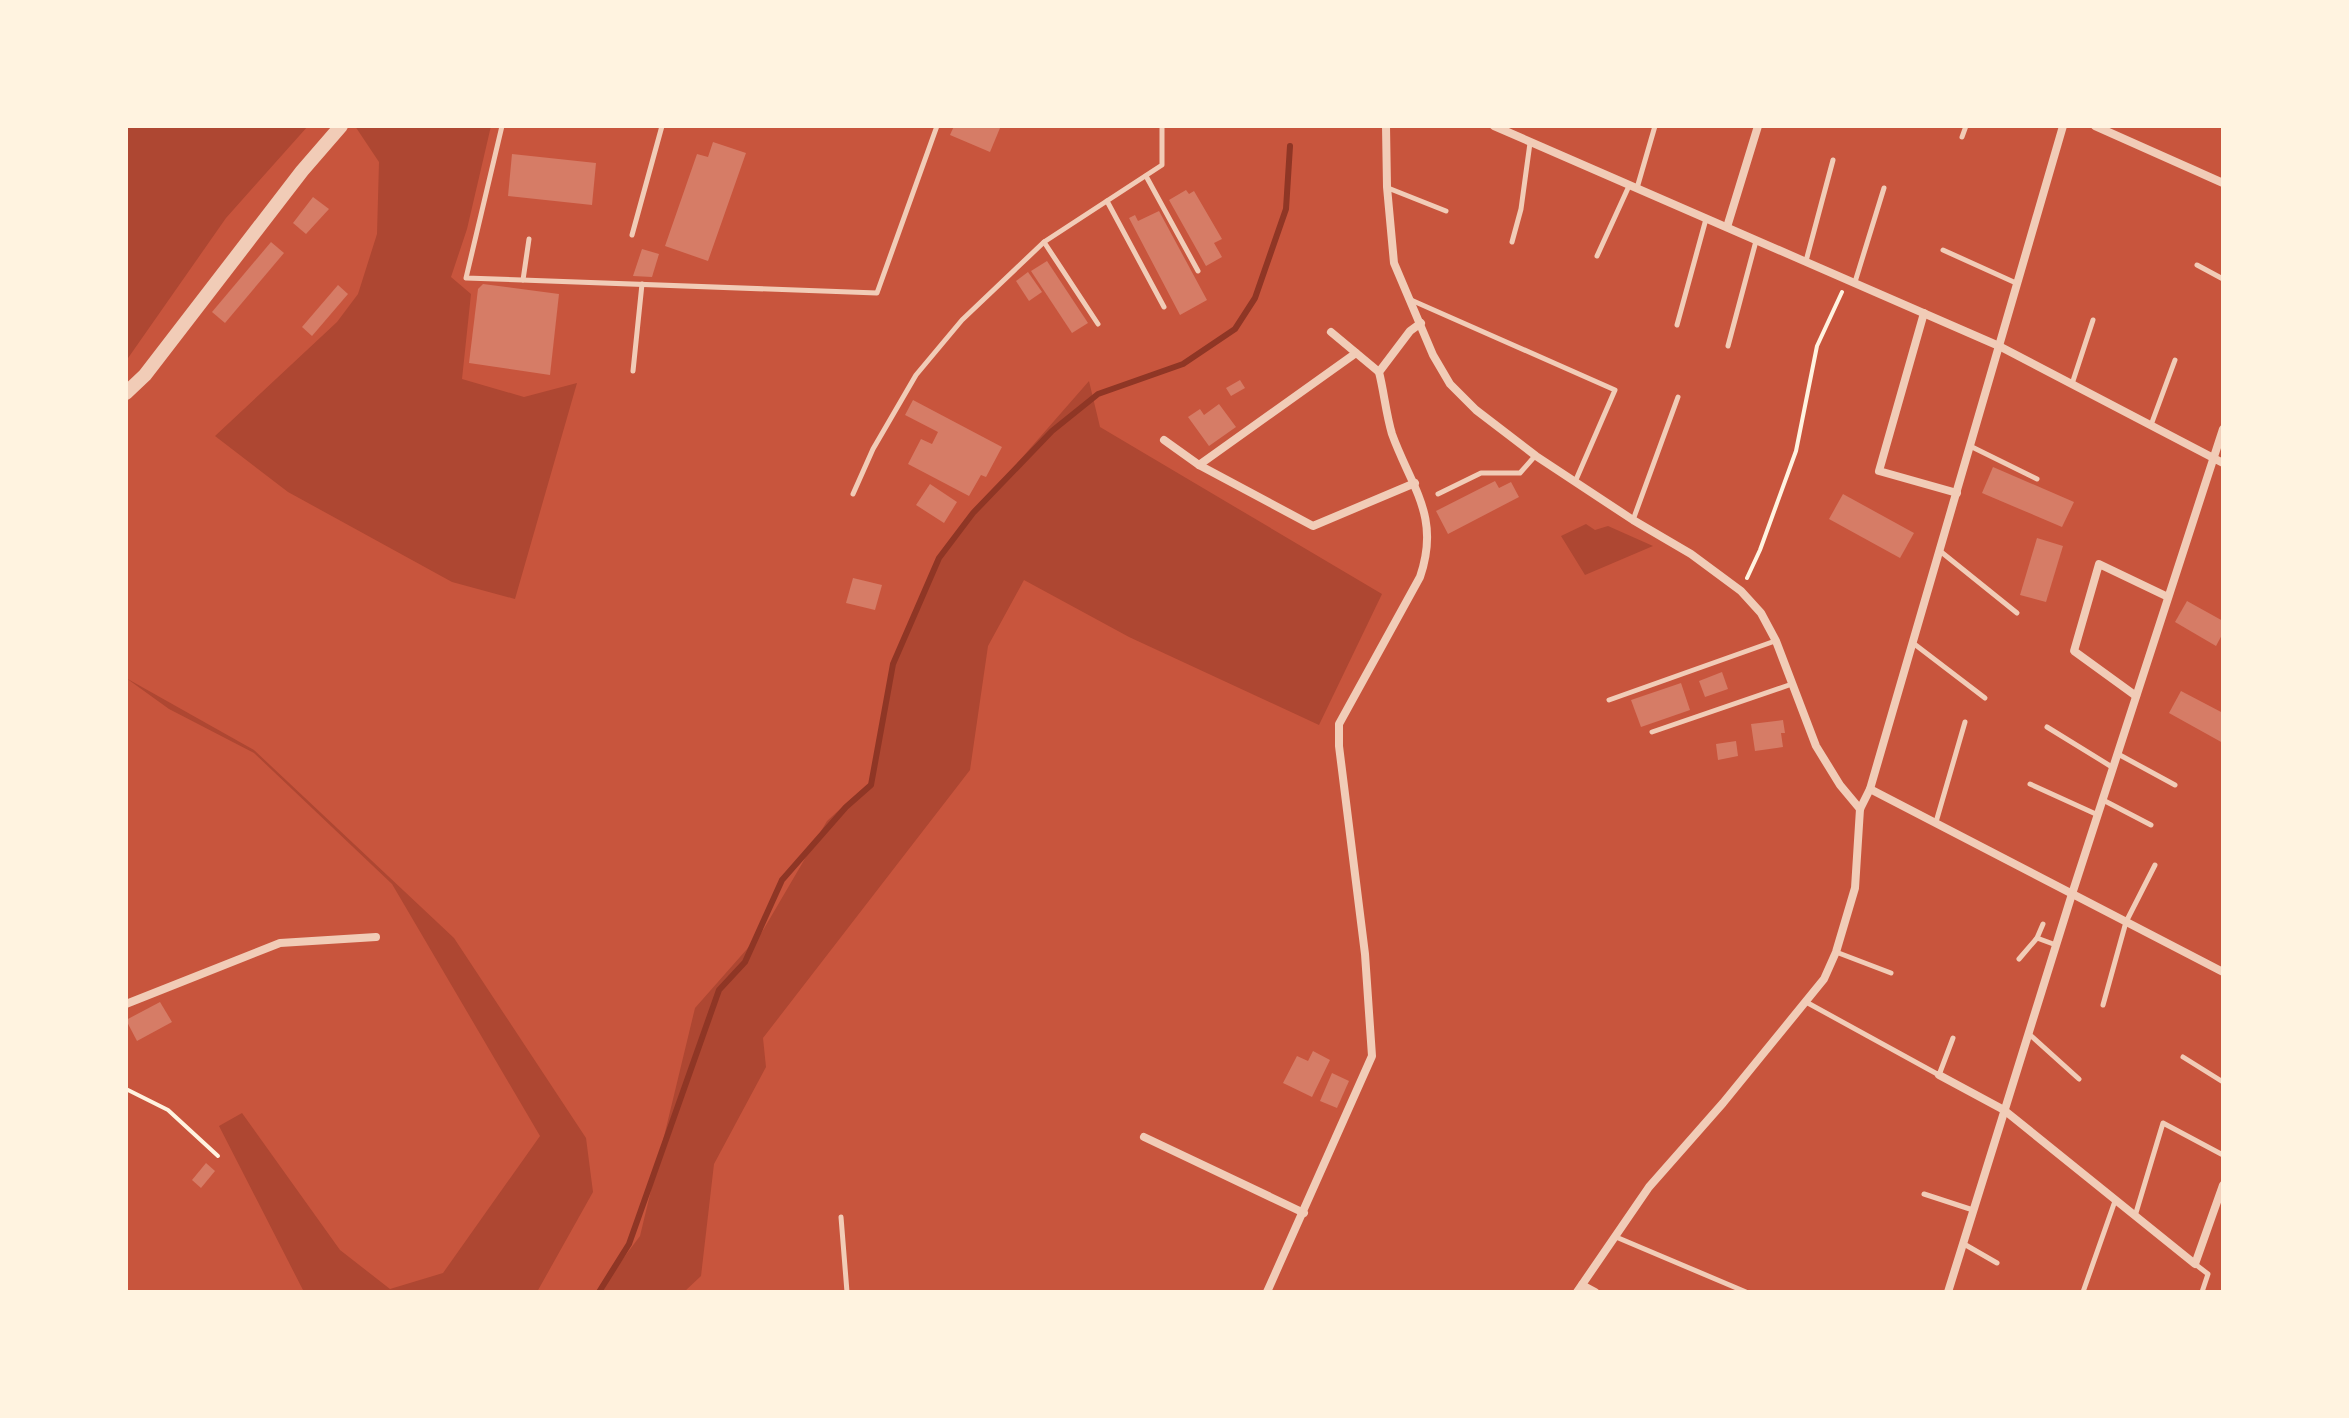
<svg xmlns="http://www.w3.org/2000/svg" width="2349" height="1418" font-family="Arial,sans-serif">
  <rect width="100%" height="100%" fill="#c8553d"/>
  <g fill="#ae4732">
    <path d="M126 126H308L226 218 126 361Z"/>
    <path d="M355 126H491L467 229 451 277 471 294 462 379 524 397 577 383 515 599 452 582 288 492 215 436 337 322 358 294 377 234 379 162Z"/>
    <path d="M1089 381 1100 427 1382 594 1319 725 1129 637 1024 580 988 646 970 770 763 1038 766 1067 714 1164 701 1276 684 1292H598L640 1236 695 1008 762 932 827 821 871 781 892 661 944 547Z"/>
    <path d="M1586 524 1595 530 1608 526 1653 546 1585 575 1561 536Z"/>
    <path d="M126 678 254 750 454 938 586 1138 593 1192 537 1292H304L219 1126 242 1113 340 1250 390 1289 443 1273 540 1136 392 884 254 753 169 709Z"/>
  </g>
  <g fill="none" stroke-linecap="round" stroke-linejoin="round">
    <path stroke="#8f3625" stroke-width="6" d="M599 1292 629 1244 719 990 745 962 782 880 846 807 871 785 893 664 939 558 973 513 1052 431 1098 394 1183 364 1235 329 1255 298 1286 209 1290 146"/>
  </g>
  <g fill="#d67c66">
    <path d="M954 126H996L1000 128 990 152 950 135Z"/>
    <path d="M713 142 746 153 708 261 665 246 697 154 708 157Z"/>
    <path d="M512 154 596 163 592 205 508 196Z"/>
    <path d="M1186 190 1189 194 1194 191 1222 239 1214 243 1222 257 1206 266 1169 200Z"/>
    <path d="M313 197 329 209 306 234 293 223Z"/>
    <path d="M1159 211 1207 300 1180 315 1129 218 1135 215 1138 221Z"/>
    <path d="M271 242 284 253 225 323 212 312Z"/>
    <path d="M642 249 659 254 652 277 633 276Z"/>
    <path d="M1047 261 1088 323 1072 333 1031 271Z"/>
    <path d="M1028 272 1042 292 1029 301 1016 281Z"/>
    <path d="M483 284 559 294 550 375 469 363 478 289Z"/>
    <path d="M338 285 348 294 312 336 302 327Z"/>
    <path d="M1240 380 1245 388 1231 396 1226 388Z"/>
    <path d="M913 400 1002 447 986 477 981 475 969 496 908 464 921 439 932 444 938 432 905 415Z"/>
    <path d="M1219 404 1236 427 1209 446 1188 417 1200 409 1204 415Z"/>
    <path d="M1993 467 2074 502 2062 527 1982 493Z"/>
    <path d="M1495 481 1499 488 1511 482 1519 497 1448 534 1436 511Z"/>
    <path d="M930 484 957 502 944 523 916 505Z"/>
    <path d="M1843 494 1914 533 1900 558 1829 519Z"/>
    <path d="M2037 538 2063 546 2046 602 2020 595Z"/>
    <path d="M853 578 882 585 875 610 846 603Z"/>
    <path d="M2187 601 2223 621V633L2216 646 2175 622Z"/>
    <path d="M1722 672 1728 689 1705 697 1699 681Z"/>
    <path d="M1681 683 1690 710 1641 727 1631 700Z"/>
    <path d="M2181 691 2223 713V743L2169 713Z"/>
    <path d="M1783 720 1785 733H1781L1783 747 1755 751 1751 724Z"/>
    <path d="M1736 741 1738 756 1718 760 1716 744Z"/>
    <path d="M160 1002 172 1022 137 1041 126 1020Z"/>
    <path d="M1313 1051 1330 1060 1312 1097 1283 1083 1297 1056 1308 1061Z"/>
    <path d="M1332 1073 1349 1081 1337 1108 1320 1101Z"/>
    <path d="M206 1163 215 1171 201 1188 192 1180Z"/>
  </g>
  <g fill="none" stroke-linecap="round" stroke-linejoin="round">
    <g stroke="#fff3e0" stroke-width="4">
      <path d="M1747 578 1760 550 1796 451 1817 346 1842 292"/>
      <path d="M126 1089 168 1110 218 1156"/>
    </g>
    <g stroke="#f1ccb7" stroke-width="5">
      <path d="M502 126 466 278 877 293 937 126"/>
      <path d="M1962 137 1966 126"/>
      <path d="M1146 176 1198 271"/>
      <path d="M1388 188 1446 211"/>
      <path d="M1637 188 1655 126"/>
      <path d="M1107 201 1164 307"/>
      <path d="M632 235 662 126"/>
      <path d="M1044 242 1098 324"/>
      <path d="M1512 242 1521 209 1530 143"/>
      <path d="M1943 250 2016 283"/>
      <path d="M1597 256 1629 186"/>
      <path d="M1806 261 1833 160"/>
      <path d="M2197 265 2223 279"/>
      <path d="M523 280 529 239"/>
      <path d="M1855 282 1884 188"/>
      <path d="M1411 300 1615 390 1575 482"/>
      <path d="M1677 325 1706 219"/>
      <path d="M1728 346 1756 241"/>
      <path d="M633 371 642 284"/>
      <path d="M2072 384 2093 320"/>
      <path d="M2151 425 2175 360"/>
      <path d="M1970 446 2037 479"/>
      <path d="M853 494 873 449 916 375 962 320 1044 242 1162 165V126"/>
      <path d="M1438 494 1481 473H1520L1535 456"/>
      <path d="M1633 520 1678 397"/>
      <path d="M1940 551 2017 613"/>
      <path d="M1913 643 1985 698"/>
      <path d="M1609 700 1775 641"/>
      <path d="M2047 727 2112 767"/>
      <path d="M1652 732 1792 684"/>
      <path d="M2118 754 2175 785"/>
      <path d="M2030 784 2098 815"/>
      <path d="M2103 800 2151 825"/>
      <path d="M1936 822 1965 722"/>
      <path d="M2037 938 2056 945"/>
      <path d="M1836 952 1891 973"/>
      <path d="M2019 959 2037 938 2043 924"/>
      <path d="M1806 1002 1939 1075 1953 1038"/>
      <path d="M2103 1005 2126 922 2155 865"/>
      <path d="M2029 1034 2079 1079"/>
      <path d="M2183 1057 2223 1082"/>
      <path d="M1924 1194 1973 1210"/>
      <path d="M2135 1216 2163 1123 2223 1155"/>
      <path d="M841 1217 847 1292"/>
      <path d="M1616 1237 1746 1292"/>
      <path d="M1964 1244 1997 1263"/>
      <path d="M2195 1264 2208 1274 2202 1292"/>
      <path d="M2083 1292 2115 1201"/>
    </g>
    <g stroke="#f1ccb7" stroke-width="8">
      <path d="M1386 126 1387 187 1394 263 1433 355 1450 384 1476 410 1536 456 1633 520 1691 554 1741 591 1761 613 1776 641 1816 746 1840 785 1860 809"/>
      <path d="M1494 126 1999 346 2223 463"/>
      <path d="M2095 126 2223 183"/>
      <path d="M1727 227 1758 126"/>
      <path d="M1924 313 1879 471 1957 493"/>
      <path d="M1331 332 1379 372"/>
      <path d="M1164 440 1199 465 1313 526 1415 483"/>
      <path d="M1199 465 1356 353"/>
      <path d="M2136 696 2074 651 2099 564 2168 597"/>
      <path d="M1870 789 2223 972"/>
      <path d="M126 1004 280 943 376 937"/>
      <path d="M1939 1075 2004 1110 2195 1264 2223 1185"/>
      <path d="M1144 1137 1304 1213"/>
      <path d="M1582 1285 1595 1292"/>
      <path d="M1267 1292 1372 1056 1365 954 1339 746V724L1420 577C1441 516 1411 487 1392 434 1386 414 1384 392 1379 372L1410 331 1421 323"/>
      <path d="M1577 1292 1649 1187 1723 1103 1824 979 1836 952 1855 888 1860 809 1870 789 2063 126"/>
      <path d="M1948 1292 2072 894 2223 429"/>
    </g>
    <path stroke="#f1ccb7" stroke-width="14" d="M126 393 145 375 302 171 341 126"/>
  </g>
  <rect width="2349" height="1418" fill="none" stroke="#fff3e0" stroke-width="256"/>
</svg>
